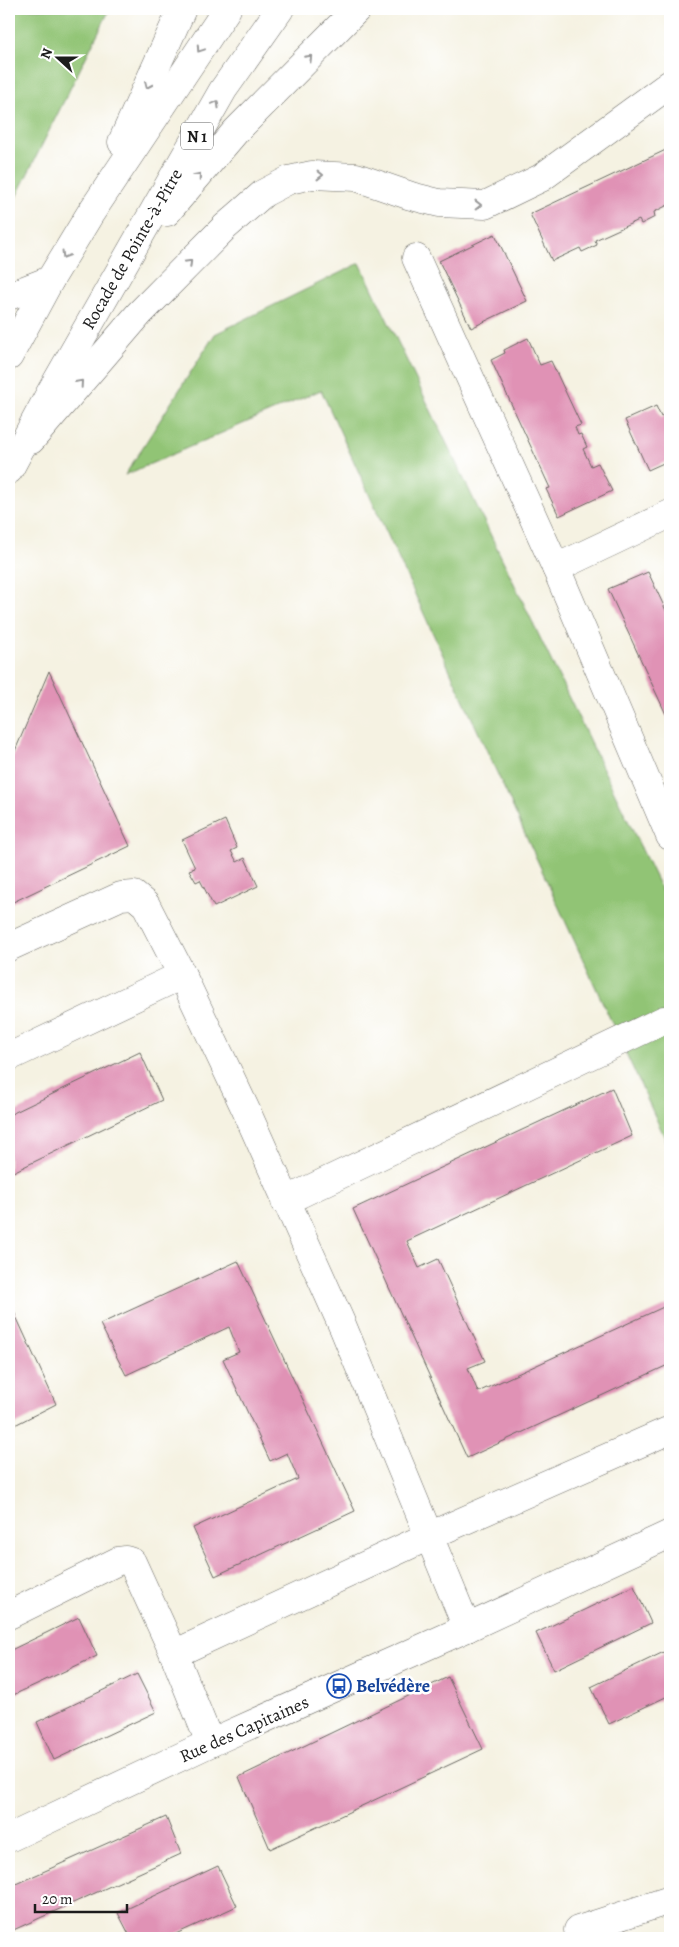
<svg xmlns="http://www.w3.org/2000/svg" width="679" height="1947" font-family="Alegreya,serif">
  <rect width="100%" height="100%" fill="#fff"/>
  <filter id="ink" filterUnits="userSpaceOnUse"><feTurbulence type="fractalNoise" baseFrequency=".02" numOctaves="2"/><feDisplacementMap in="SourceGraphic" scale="10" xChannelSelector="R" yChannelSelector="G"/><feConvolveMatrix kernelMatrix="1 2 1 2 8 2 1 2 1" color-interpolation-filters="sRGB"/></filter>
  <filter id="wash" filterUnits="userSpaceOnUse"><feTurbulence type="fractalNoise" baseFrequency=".0096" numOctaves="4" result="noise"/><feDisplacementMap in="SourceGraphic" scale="20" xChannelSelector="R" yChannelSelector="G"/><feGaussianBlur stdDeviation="1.12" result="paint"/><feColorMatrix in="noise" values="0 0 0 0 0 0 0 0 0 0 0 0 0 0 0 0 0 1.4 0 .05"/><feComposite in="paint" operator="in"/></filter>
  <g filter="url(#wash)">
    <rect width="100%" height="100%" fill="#f5f2e2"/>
    <g fill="#91c475" stroke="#567048">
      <path d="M9 9H110L9 211Z"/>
      <path d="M360 263 670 908V1149L321 390 125 475 215 334Z"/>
    </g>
    <g id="blocks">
      <g fill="#e092b5">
        <path d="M670 148V204L654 212 655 217 641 224 639 220 595 240 597 245 582 252 580 248 552 261 530 214Z"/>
        <path d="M495 234 527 301 471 328 439 261Z"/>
        <path d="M528 338 540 365 551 361 581 425 575 427 578 435 581 434 587 447 583 449 591 466 598 463 612 491 559 516 546 489 550 488 491 360 505 353 504 350Z"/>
        <path d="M656 406 661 417 670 412V460L648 470 625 420Z"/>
        <path d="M648 572 670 619V723L608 589Z"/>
        <path d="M49 671 130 846 9 904V765Z"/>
        <path d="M225 820 237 848 231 851 237 862 245 858 258 886 214 907 200 880 196 882 189 870 195 868 182 840Z"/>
        <path d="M140 1052 162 1100 9 1174V1115Z"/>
        <path d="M612 1088 632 1136 407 1241 419 1268 438 1259 485 1361 468 1368 478 1392 670 1304V1364L467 1458 353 1209Z"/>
        <path d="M238 1261 355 1511 215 1576 193 1528 298 1479 287 1453 270 1461 223 1359 239 1352 229 1327 126 1375 100 1324Z"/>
        <path d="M9 1301 56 1404 11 1427 9 1421Z"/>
        <path d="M634 1586 651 1623 554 1670 536 1633Z"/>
        <path d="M79 1617 97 1656 9 1697V1651Z"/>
        <path d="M670 1649V1695L609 1724 591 1687Z"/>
        <path d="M137 1674 156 1712 54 1760 37 1722Z"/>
        <path d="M448 1677 483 1749 270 1849 239 1777Z"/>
        <path d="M166 1817 181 1854 9 1932V1887Z"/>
        <path d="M218 1866 237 1906 167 1938H131L118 1913Z"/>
      </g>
    </g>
  </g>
  <g filter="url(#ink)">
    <use href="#blocks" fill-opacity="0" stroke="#686761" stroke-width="1"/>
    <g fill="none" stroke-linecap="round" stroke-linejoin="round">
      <g stroke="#686761" stroke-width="29">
        <g id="minor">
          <path d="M416 258 556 568 670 836"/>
          <path d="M9 296 50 280"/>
          <path d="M31 440 139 314 225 227 264 193 289 180 312 175 356 177 411 196 439 203 485 205 541 178 670 84"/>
          <path d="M556 568 670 514"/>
          <path d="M9 947 121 896 134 895 146 905 182 975 245 1108 343 1327 467 1628"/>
          <path d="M9 1057 182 975"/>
          <path d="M285 1201 664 1020 670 1021"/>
          <path d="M9 1615 118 1561 126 1560 132 1562 174 1654 210 1743"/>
          <path d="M174 1654 429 1536 670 1430"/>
          <path d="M9 1838 210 1743 467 1628 670 1534"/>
          <path d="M578 1930 670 1900"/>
        </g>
      </g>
      <g stroke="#686761" stroke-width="29">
        <g id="highway">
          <path d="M122 142 182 9"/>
          <path d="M167 212 236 131 357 9"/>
          <path d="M9 356 50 280 90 214 227 9"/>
          <path d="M9 470 49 395 223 90 280 9"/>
        </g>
      </g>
      <use href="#minor" stroke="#fff" stroke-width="28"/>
      <use href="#highway" stroke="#fff" stroke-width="28"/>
    </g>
    <defs><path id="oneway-chevron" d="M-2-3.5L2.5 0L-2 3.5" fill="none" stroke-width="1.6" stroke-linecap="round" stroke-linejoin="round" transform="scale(1.25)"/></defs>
    <g stroke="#999">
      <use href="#oneway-chevron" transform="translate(200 49) rotate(124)"/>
      <use href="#oneway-chevron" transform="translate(309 58) rotate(-45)"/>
      <use href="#oneway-chevron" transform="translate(148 85) rotate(114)"/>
      <use href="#oneway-chevron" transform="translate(216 104) rotate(-60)"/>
      <use href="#oneway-chevron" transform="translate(320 175)"/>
      <use href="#oneway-chevron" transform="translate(198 176) rotate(-50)"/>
      <use href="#oneway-chevron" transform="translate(478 205) rotate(-1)"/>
      <use href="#oneway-chevron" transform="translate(65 255) rotate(121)"/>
      <use href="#oneway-chevron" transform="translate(189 263) rotate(-45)"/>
      <use href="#oneway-chevron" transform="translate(80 383) rotate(-49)"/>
    </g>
  </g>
  <defs>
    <g id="bus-ring" transform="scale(1.25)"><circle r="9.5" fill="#fff" stroke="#1a4fb4" stroke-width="1.5"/><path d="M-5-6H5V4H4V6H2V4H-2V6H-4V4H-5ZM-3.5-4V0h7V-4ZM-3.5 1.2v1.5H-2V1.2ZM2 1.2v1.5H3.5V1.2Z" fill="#1a4fb4"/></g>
  </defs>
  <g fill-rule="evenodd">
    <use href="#bus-ring" x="339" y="1686"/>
  </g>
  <g text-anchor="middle" stroke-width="5" stroke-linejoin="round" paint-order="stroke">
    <rect fill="#fff" stroke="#606060" stroke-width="1" x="181" y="122.5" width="32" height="27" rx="4"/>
    <g font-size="16" font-weight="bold" fill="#1c1c1c">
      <text x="197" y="142">N 1</text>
    </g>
    <g font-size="18" fill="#1c1c1c" stroke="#fff">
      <text transform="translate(132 249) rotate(-60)" y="6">Rocade de Pointe-à-Pitre</text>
      <text transform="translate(244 1729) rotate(-24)" y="6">Rue des Capitaines</text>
    </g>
    <g font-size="18" font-weight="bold" fill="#164399" stroke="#fff" text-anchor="start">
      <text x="356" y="1692">Belvédère</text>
    </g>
  </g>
  <rect width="679" height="1947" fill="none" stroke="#fff" stroke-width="30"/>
  <g transform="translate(58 58) rotate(291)" stroke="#ffffff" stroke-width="4" paint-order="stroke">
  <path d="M0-4L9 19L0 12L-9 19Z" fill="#1c1c1c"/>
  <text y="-8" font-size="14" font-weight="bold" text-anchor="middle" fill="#1c1c1c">N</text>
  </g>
  <path d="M35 1904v8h92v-8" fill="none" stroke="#1c1c1c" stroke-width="2.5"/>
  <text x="42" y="1904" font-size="15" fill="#1c1c1c" stroke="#ffffff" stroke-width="4" paint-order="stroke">20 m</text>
</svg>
